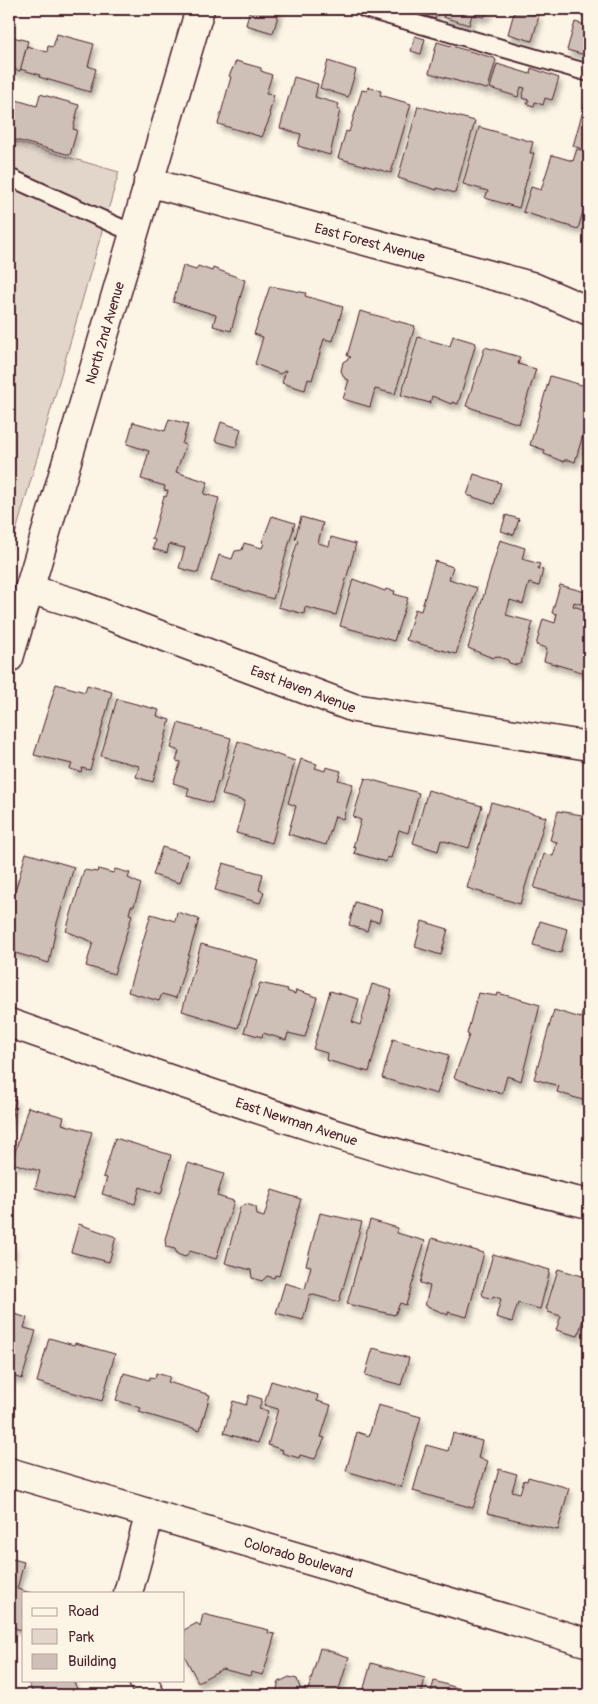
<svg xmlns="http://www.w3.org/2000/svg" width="598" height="1704" font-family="Pangolin,sans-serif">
  <defs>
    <filter id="shadow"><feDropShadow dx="3" dy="5.5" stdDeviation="2.5" flood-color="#0004"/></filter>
  </defs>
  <rect width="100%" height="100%" fill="#fcf5e5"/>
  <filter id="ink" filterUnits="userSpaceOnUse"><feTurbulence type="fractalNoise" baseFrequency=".02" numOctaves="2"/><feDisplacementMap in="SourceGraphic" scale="10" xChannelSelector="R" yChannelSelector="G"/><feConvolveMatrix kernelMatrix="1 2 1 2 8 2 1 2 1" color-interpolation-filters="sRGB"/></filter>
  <g filter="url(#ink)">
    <path fill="#e2d5ca" stroke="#967a7a" d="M9 140 119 172 9 556Z"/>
    <g fill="#cfc0b7" stroke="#4a1f2b" filter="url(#shadow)">
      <path d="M250 9H280L273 33 246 25Z"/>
      <path d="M422 9H438L435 19 420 14Z"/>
      <path d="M446 9H491L484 17 472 15 469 25 443 17Z"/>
      <path d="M515 9 539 16 532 41 508 34Z"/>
      <path d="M581 9H589V16L580 13Z"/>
      <path d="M575 22 589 26V56L567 50Z"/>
      <path d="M57 34 94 44 88 66 96 69 90 92 39 77 40 75 20 69 27 46 47 52 48 46 53 47Z"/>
      <path d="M9 36 28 41 20 71 9 68Z"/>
      <path d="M415 36 425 39 421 54 411 51Z"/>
      <path d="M437 42 494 58 496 60 488 88 486 89 429 73Z"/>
      <path d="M236 61 261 68V71L272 75 266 94 274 95 269 114 271 115 262 137 218 124 231 77 229 76Z"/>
      <path d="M328 61 356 70 348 97 320 88Z"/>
      <path d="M497 64 530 74 531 68 559 78 552 100 545 98 543 105 535 102 534 106 527 104 529 100 522 98 525 88 521 87 518 97 490 88Z"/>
      <path d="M294 77 318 84 315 97 339 104 337 109 340 110 330 155 298 146 301 134 280 128Z"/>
      <path d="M368 87 381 91 380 95 411 104 391 173 338 158 346 131 349 132 362 90 367 91Z"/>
      <path d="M589 89V151L573 146Z"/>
      <path d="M40 94 79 105 73 129 77 130 70 155 9 138V98L37 106Z"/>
      <path d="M418 106 475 121 455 193 437 188V190L398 178Z"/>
      <path d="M479 127 533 142 530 153H534L519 208 485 198 488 191 463 184Z"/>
      <path d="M577 149 589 152V190L578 229 523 212 531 187 541 190 552 155 573 161Z"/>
      <path d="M183 266 196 270 198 266 212 271 213 268 245 280 231 331 213 326 216 315 173 302Z"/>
      <path d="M270 286 306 293 305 296 343 307 333 341 324 339 312 380 308 379 305 390 282 383 286 370 280 374 255 364 263 337 254 334Z"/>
      <path d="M360 311 415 326 395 394 375 389 370 407 343 399 349 380 345 379 341 371 343 362 351 357 347 356Z"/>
      <path d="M453 336 476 343 458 404 452 402 451 404 432 396 430 403 401 395 418 337 450 346Z"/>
      <path d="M485 347 520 357 518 364 536 369 519 424 466 406Z"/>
      <path d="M550 376 589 387V414L575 462 569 460H564V462L544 454 545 450 530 445Z"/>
      <path d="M169 419 188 424 182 444 186 445 176 472 208 482 204 494 219 498 198 573 179 568 185 548 169 544 167 553 153 549 155 540 152 539 164 496 166 497 168 491 164 490 165 486 141 479 149 451 127 444 133 422 165 431Z"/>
      <path d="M221 422 241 429 236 447 215 441Z"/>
      <path d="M589 432V455L583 454Z"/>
      <path d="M474 474 501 483 494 504 467 495Z"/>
      <path d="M506 515 519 519 514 535 501 531Z"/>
      <path d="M272 516 295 523 273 599 211 581 219 555 232 559 235 551 242 550 244 543 262 548 264 543 262 542Z"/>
      <path d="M301 517 323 523 318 543 329 546 331 537 356 544 336 615 305 607 304 614 278 607 298 540 295 539Z"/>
      <path d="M500 540 525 548 522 559 540 564 538 569 543 570 539 586 529 583 523 604 510 600 506 615 533 622 521 663 517 665 509 663 508 660 496 656 493 658 468 648Z"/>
      <path d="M435 561 453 567 449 579 477 588 456 654 406 640 415 609 421 611Z"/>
      <path d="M353 579 385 591 386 589 395 591 394 594 408 598 394 641 340 626Z"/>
      <path d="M560 585 585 592 581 604 574 602 573 606 589 611V659L585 673 544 661 547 648 536 645 543 619 555 623 557 614 552 613Z"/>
      <path d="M56 684 85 692 87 685 112 692 90 770 82 768 81 772 70 769 72 764 34 755Z"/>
      <path d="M117 699 159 710 157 716 170 720 153 782 136 777 139 766 101 756Z"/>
      <path d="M178 723 231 738 220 782H218L212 803 187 796 189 788 173 783 181 762 176 761 179 751 171 748Z"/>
      <path d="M238 741 295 761 272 843 236 833 245 801 222 795Z"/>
      <path d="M301 759 317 764 315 768 325 771 326 767 341 771 338 780 353 784 343 819 335 816 326 845 288 834 296 806 288 803Z"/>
      <path d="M365 778 419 793 408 833 399 830 391 858 387 857 386 862 354 853 356 848 353 847 361 820 353 817Z"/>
      <path d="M428 790 482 806 469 848 441 840 438 851 413 843Z"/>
      <path d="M491 802 546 817 520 904 467 888Z"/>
      <path d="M558 811 582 815 581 818 589 820 588 902 534 888 544 854 553 856 557 842 550 840Z"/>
      <path d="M162 847 189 855 180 883 153 875Z"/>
      <path d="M26 853 74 867 57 923 49 963 9 951V904L11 905Z"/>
      <path d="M223 863 263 874 259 890 264 892 260 903 215 890Z"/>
      <path d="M98 869 113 873 115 869 130 873 128 878 141 884 134 906H131L129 914 132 915 114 974 86 966 93 942 66 931 84 870 97 872Z"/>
      <path d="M355 902 382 910 379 922 370 920 367 931 349 925Z"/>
      <path d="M177 912 199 919 176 998 162 994 159 1001 128 992 151 914 175 921Z"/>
      <path d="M422 921 448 929 441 955 415 947Z"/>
      <path d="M540 921 567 929 561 953 533 945Z"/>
      <path d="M201 944 258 960 238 1028 182 1011Z"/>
      <path d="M260 983 288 989 287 991 295 994 296 990 317 997 305 1037 288 1033 286 1040 263 1033 262 1037 244 1032Z"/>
      <path d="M372 984 392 990 369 1072 326 1060 327 1053 313 1049 330 991 359 999 352 1022 360 1025Z"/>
      <path d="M478 993 497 996 498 993 540 1005 521 1081 507 1076 502 1094 454 1078 469 1035 467 1034Z"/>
      <path d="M554 1010 581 1018 582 1013 589 1011V1102L557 1092 559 1086 534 1079Z"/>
      <path d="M393 1039 449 1055 437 1094 382 1078Z"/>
      <path d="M9 1098 16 1100 9 1126Z"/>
      <path d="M28 1107 64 1117 62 1124 92 1132 73 1199 35 1188 40 1171 12 1163Z"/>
      <path d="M115 1138 171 1155 161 1194 140 1187 135 1204 102 1194 107 1178 103 1177Z"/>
      <path d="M188 1163 224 1174 217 1196 234 1201 216 1259 190 1251 185 1257 177 1254 175 1249 166 1247 165 1239Z"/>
      <path d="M272 1190 301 1199 279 1276 275 1275 274 1278 267 1276 262 1281 252 1278 251 1270 225 1263 240 1207 246 1204 256 1207 257 1215 264 1217Z"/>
      <path d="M320 1213 362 1222 339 1302 310 1294 303 1320 276 1313 285 1283 305 1289 311 1266 306 1265Z"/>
      <path d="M370 1220 398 1228 397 1233 425 1241 406 1305 400 1303 395 1315 347 1304Z"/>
      <path d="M79 1224 116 1237 109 1262 71 1252Z"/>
      <path d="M432 1238 484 1253 467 1317 448 1312V1315L425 1305 430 1286 420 1283Z"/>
      <path d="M9 1243 14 1247 9 1266Z"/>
      <path d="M493 1254 550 1270 540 1309 518 1303 512 1322 496 1317 501 1299 493 1296 492 1299 483 1296 482 1293Z"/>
      <path d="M558 1269 589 1278V1321L583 1319 578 1336 556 1330 561 1316 548 1312 549 1310 546 1309Z"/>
      <path d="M9 1312 27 1318 24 1328 36 1331 22 1379 9 1375Z"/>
      <path d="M49 1338 74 1345 75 1343 115 1354 102 1401 37 1382Z"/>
      <path d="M373 1348 409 1358 401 1385 365 1375Z"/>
      <path d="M124 1373 149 1380 150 1377 155 1378 156 1373 170 1377 168 1382 210 1395 200 1430 139 1412 141 1408 116 1400Z"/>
      <path d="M271 1381 318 1395 317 1401 331 1405 321 1437 325 1438 315 1459 300 1455 299 1458 282 1453 283 1450 268 1445 278 1409 264 1405Z"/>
      <path d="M249 1395 262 1399 259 1409 268 1411 258 1443 224 1433 233 1401 246 1405Z"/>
      <path d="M378 1405 421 1417 401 1487 346 1471 357 1432 369 1436Z"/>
      <path d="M453 1433 482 1441 478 1458 488 1461 473 1508 413 1491 426 1445 448 1451Z"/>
      <path d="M499 1469 517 1474 512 1491 520 1493 524 1480 527 1481 528 1477 569 1488 558 1530 487 1513Z"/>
      <path d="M589 1519V1540L584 1539Z"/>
      <path d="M9 1558 24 1562 17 1589 31 1593H24V1631L9 1626Z"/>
      <path d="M203 1614 269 1630 268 1633 275 1634 263 1675 251 1672 250 1676 222 1669 198 1682 184 1655V1630L197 1623 200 1627Z"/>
      <path d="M320 1648 349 1657 338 1692 341 1695H275L279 1682 289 1677 297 1679 300 1688 308 1690Z"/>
      <path d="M371 1663 425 1678 421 1695H362Z"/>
      <path d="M27 1680H73L80 1695H34Z"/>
      <path d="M434 1681 461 1689 459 1695H430Z"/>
    </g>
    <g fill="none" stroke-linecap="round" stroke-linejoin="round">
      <g stroke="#4a1f2b" stroke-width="20">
        <g id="service">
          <path d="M365 9 589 73"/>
          <path d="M9 177 135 234"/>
        </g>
      </g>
      <g stroke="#4a1f2b" stroke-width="31">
        <g id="minor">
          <path id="s1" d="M148 182 531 286 589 311"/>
          <path id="s2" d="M29 589 75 603 354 708 589 746"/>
          <path id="s3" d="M9 1023C200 1090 391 1159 589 1204"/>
          <path d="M128 1593 150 1513"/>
          <path d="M143 1680 150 1695"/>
        </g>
      </g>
      <g stroke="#4a1f2b" stroke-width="31">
        <g id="tertiary">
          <path id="s4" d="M9 658 200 9"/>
          <path id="s5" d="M9 1472 589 1643"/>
        </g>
      </g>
      <use href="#service" stroke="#fcf5e5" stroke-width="16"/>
      <use href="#minor" stroke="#fcf5e5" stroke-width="28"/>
      <use href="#tertiary" stroke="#fcf5e5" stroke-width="28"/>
    </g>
  </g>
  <g text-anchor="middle" stroke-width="4" stroke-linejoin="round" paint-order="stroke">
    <g font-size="14" fill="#4a1f2b" stroke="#fcf5e5">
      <text dy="5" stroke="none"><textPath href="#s1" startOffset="230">East Forest Avenue</textPath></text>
      <text dy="5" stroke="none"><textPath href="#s4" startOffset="339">North 2nd Avenue</textPath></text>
      <text dy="5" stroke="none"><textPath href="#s2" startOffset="292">East Haven Avenue</textPath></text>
      <text dy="5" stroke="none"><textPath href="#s3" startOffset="304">East Newman Avenue</textPath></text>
      <text dy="5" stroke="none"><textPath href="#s5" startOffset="302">Colorado Boulevard</textPath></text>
    </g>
  </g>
  <rect width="598" height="1704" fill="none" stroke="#fcf5e5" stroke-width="30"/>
  <rect x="15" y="15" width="568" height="1674" fill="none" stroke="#4a1f2b" stroke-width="2" filter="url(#ink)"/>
  <rect x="22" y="1592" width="162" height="90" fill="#fcf5e5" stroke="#b59f9b"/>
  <rect x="32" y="1608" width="25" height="8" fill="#fcf5e5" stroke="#b59f9b"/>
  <text x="68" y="1616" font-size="15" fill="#4a1f2b">Road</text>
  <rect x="32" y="1629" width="25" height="15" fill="#e2d5ca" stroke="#b59f9b"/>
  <text x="68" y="1642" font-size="15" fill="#4a1f2b">Park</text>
  <rect x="32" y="1654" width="25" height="15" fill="#cfc0b7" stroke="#b59f9b"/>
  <text x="68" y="1666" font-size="15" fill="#4a1f2b">Building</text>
</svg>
